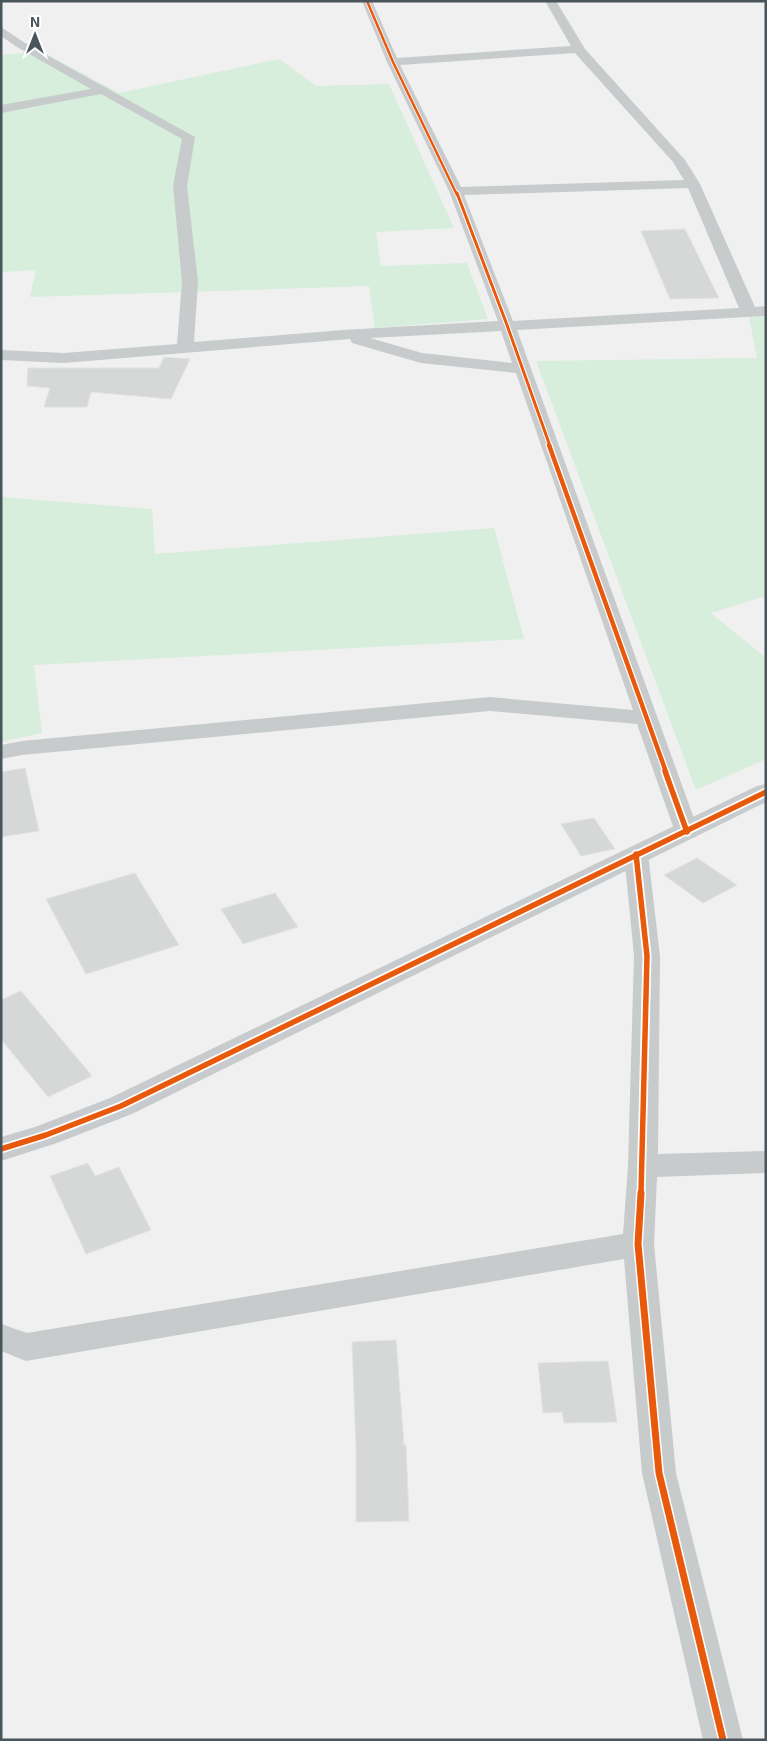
<svg xmlns="http://www.w3.org/2000/svg" width="767" height="1741" font-family="'Exo 2',sans-serif">
  <rect width="100%" height="100%" fill="#f0f0f0"/>
  <g fill="#d6eedb">
    <path d="M41 51 119 93 279 59 316 86 389 84 454 228 376 232 381 266 467 263 488 319 375 328 369 286 30 297 36 270 1 272V55Z"/>
    <path d="M766 316V596L711 613 766 658V759L696 790 536 361 757 358 749 317Z"/>
    <path d="M1 497 152 509 155 554 494 528 524 639 34 665 42 733 1 742Z"/>
  </g>
  <g fill="#d6d8d8" stroke="#e1e2e3">
    <path d="M685 229 719 298 670 299 641 231Z"/>
    <path d="M164 357 190 359 171 399 91 392 87 407H44L50 388 27 386 28 368H159Z"/>
    <path d="M25 768 39 831 1 837V772Z"/>
    <path d="M594 818 615 849 581 856 561 824Z"/>
    <path d="M697 858 737 885 703 903 664 875Z"/>
    <path d="M135 873 179 945 86 974 46 899Z"/>
    <path d="M275 893 298 927 243 944 221 909Z"/>
    <path d="M21 991 92 1076 48 1097 1 1039V1000Z"/>
    <path d="M88 1163 95 1176 119 1167 151 1230 86 1254 50 1176Z"/>
    <path d="M396 1340 404 1445H406L409 1521 356 1522V1446L352 1342Z"/>
    <path d="M608 1361 617 1422 564 1423 562 1412 543 1413 538 1363Z"/>
  </g>
  <g fill="none" stroke-linecap="round" stroke-linejoin="round">
    <g fill="#c7cbcc" fill-rule="evenodd">
      <path d="M362 1H372L397 58 571 46 545 1H556L585 49 685 160 700 184 755 307 766 306V316L517 330 699 832 696 837 687 839 678 837 675 832 637 724 490 711 22 755 1 759V745L22 741 490 697 633 710 516 373 421 363 352 343 350 339 64 363 1 360V350L64 353 177 344 182 282 173 186 182 139 101 94 1 113V105L91 89 17 47 1 36V27L25 43 195 137 187 186 198 282 194 342 343 330 498 321 449 191 387 62ZM575 53 673 162 684 180 461 187 400 65ZM688 188 739 308 513 321 464 195ZM501 331 512 363 422 353 370 338Z"/>
      <path d="M636 846 645 849 648 854 660 956 658 1154 766 1151V1173L657 1177 654 1244 676 1473 743 1740H703L642 1473 624 1259 26 1361 1 1351V1324L27 1333 623 1234 628 1166 634 956 624 854 627 849Z"/>
    </g>
    <path fill="#c8cbcd" fill-rule="evenodd" d="M766 784V802L132 1114 57 1143 1 1161V1137L35 1127 110 1098 757 786Z"/>
    <g stroke="#fff" stroke-width="4">
      <path id="cycleway-far4" d="M367 1 393 62 457 195"/>
    </g>
    <g stroke="#fff" stroke-width="5">
      <path id="cycleway-far3" d="M457 193 507 325 550 446"/>
    </g>
    <g stroke="#fff" stroke-width="7">
      <path id="cycleway-far2" d="M549 445 666 772"/>
    </g>
    <g stroke="#fff" stroke-width="9">
      <g id="cycleway-far1">
        <path d="M665 771 687 832"/>
        <path d="M636 854 647 956 641 1194"/>
        <path d="M1 1149 46 1135 121 1106 766 792"/>
      </g>
    </g>
    <g stroke="#fff" stroke-width="10">
      <path id="cycleway" d="M641 1193 638 1244 659 1473 723 1740"/>
    </g>
    <use href="#cycleway-far4" stroke="#e8590c" stroke-width="2.5"/>
    <use href="#cycleway-far3" stroke="#e8590c" stroke-width="3"/>
    <use href="#cycleway-far2" stroke="#e8590c" stroke-width="4.5"/>
    <use href="#cycleway-far1" stroke="#e8590c" stroke-width="5.5"/>
    <use href="#cycleway" stroke="#e8590c" stroke-width="7"/>
  </g>
  <rect width="767" height="1741" fill="none" stroke="#48555b" stroke-width="5"/>
  <g transform="translate(35 35)" stroke="#ffffff" stroke-width="4" paint-order="stroke">
  <path d="M0-4L9 19L0 12L-9 19Z" fill="#48555b"/>
  <text y="-8" font-size="14" font-weight="bold" text-anchor="middle" fill="#48555b">N</text>
  </g>
</svg>
